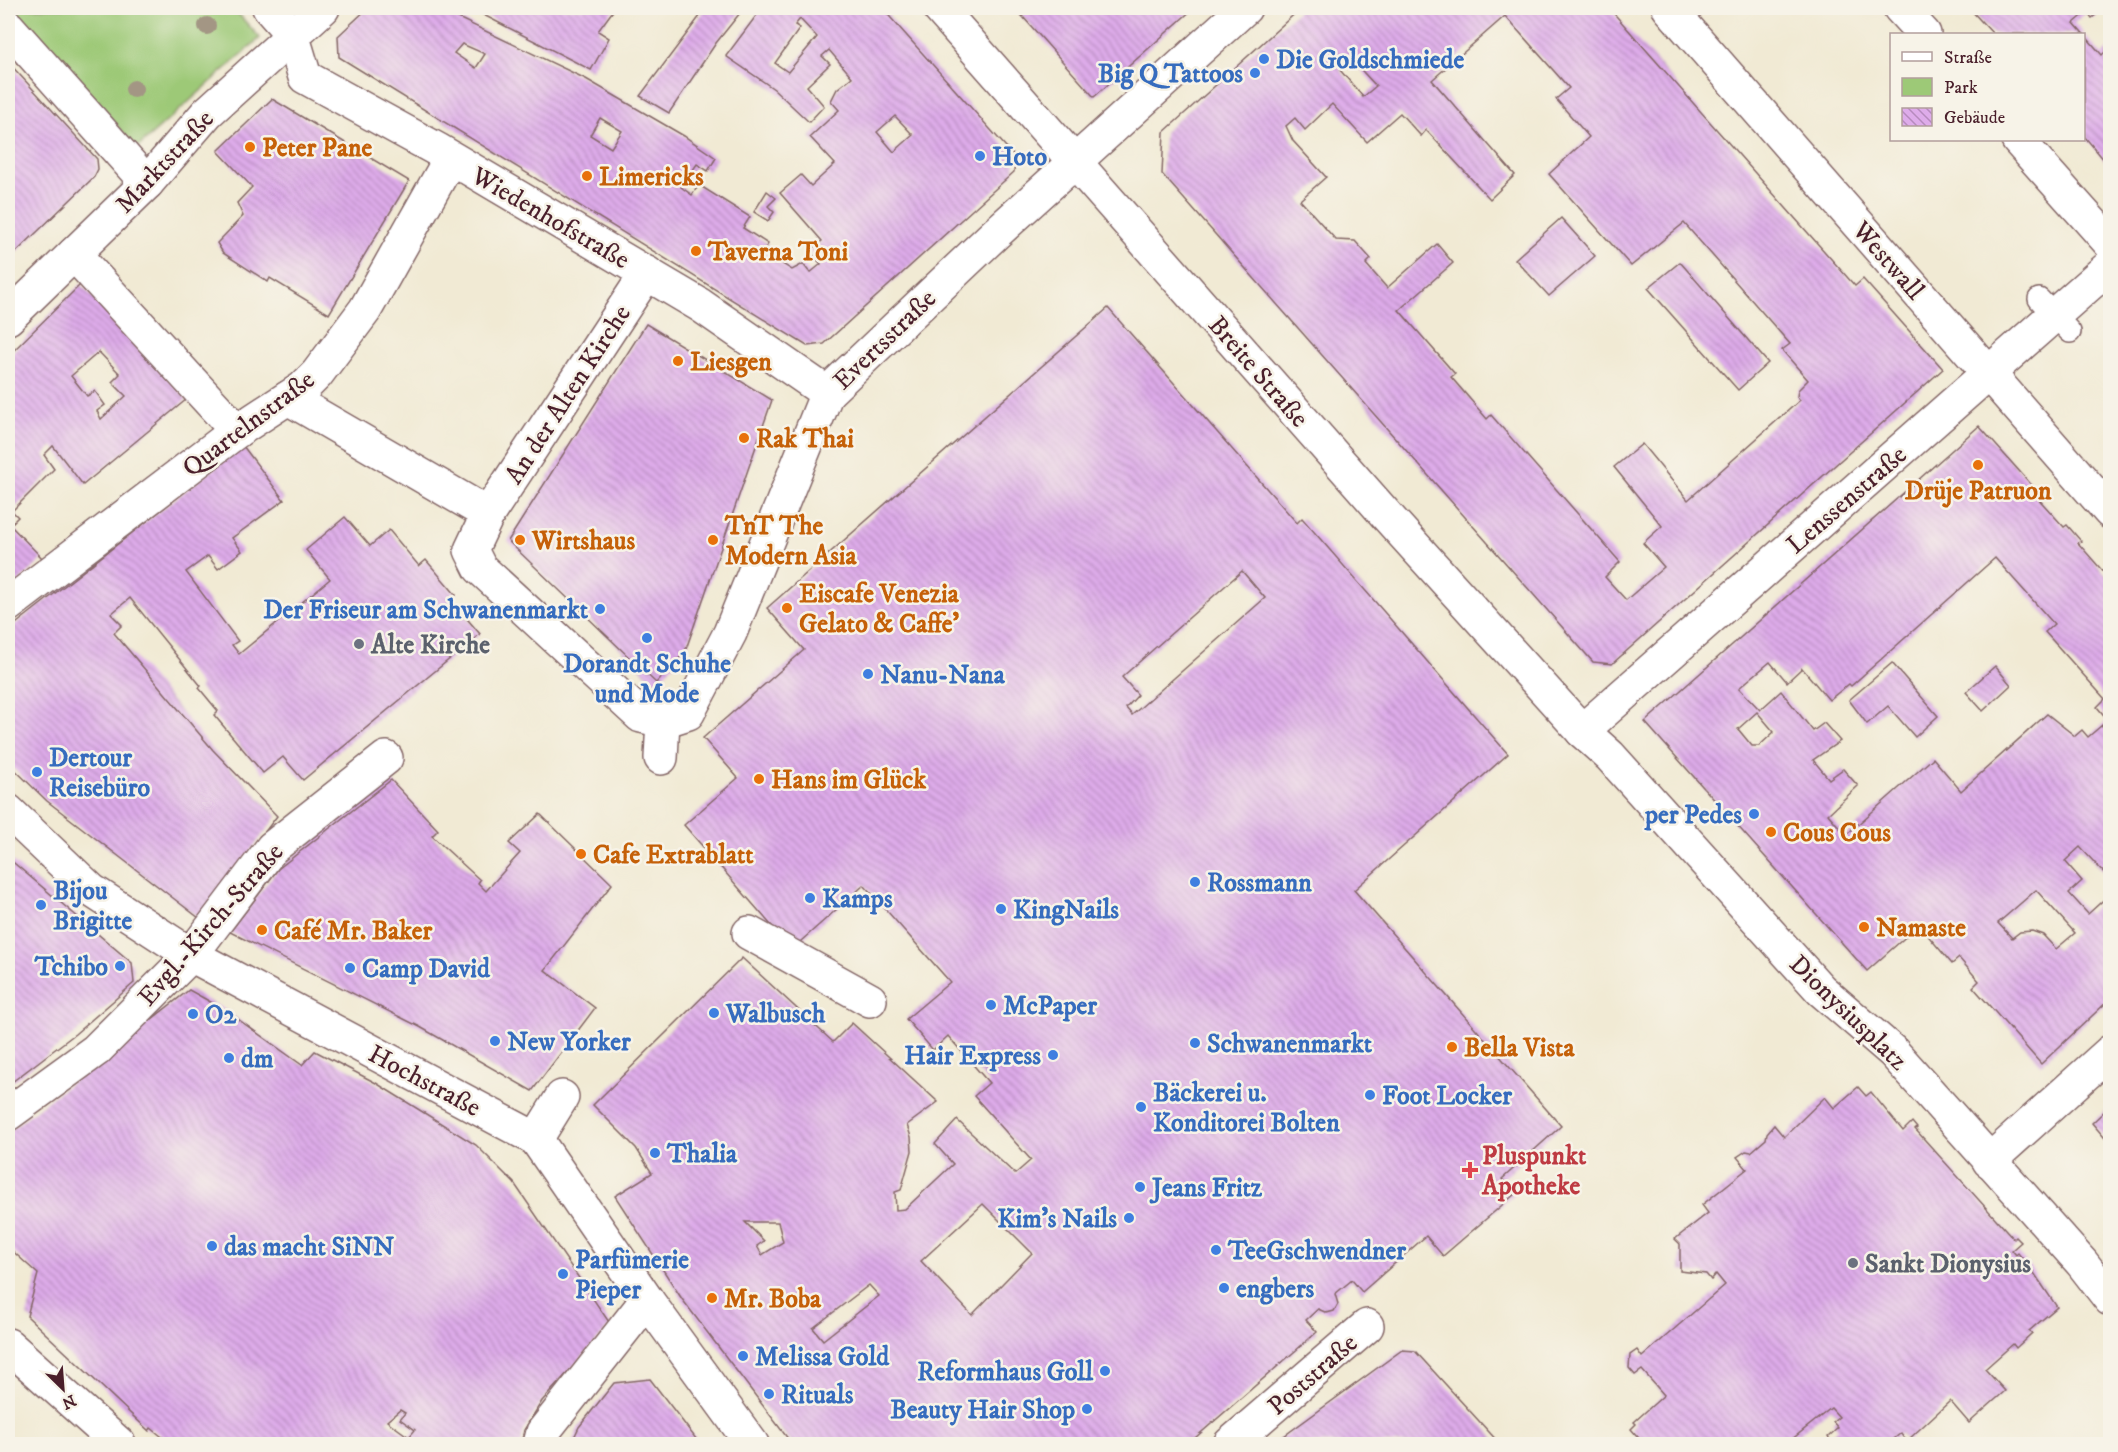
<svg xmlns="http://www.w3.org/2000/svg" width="2118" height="1452" font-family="'IM FELL DW Pica',serif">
  <defs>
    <pattern id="building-back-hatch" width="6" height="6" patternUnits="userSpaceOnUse" patternTransform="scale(1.5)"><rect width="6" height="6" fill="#deacea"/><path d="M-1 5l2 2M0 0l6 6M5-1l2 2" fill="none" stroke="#b68bbe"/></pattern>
  </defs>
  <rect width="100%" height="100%" fill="#f7f3e8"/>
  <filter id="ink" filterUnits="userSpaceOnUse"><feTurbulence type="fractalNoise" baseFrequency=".0167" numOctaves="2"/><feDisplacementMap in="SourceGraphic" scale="12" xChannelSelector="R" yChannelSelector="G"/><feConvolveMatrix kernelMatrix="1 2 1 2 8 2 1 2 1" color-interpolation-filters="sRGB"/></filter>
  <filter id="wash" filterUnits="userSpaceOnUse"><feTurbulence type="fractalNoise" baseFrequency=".008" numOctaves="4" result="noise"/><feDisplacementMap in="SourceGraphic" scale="24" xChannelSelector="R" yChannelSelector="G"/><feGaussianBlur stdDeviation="1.35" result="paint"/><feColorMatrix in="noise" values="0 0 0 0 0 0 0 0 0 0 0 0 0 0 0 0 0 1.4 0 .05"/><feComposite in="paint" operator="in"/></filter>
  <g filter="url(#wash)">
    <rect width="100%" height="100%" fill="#f1ead4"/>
    <path fill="#9dc977" stroke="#747451" stroke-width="1.5" d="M11 8H233L260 38 137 148Z"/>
    <g id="blocks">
      <g fill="url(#building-back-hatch)" fill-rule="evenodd">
        <path d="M368 8H448L456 17 586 79 684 136 716 158 708 171 697 164 681 187 692 195 699 185 750 217 743 228 768 244 763 252 792 270 803 264 810 273 821 264 809 251 822 241 780 193 801 175 811 186 835 164 810 137 839 110 831 101 837 89 852 77 829 50 822 56 830 64 807 86 824 106 809 122 774 89 726 56 762 8H882L1015 157 1014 172 824 344 807 346 339 57 338 36ZM800 19 817 37 788 72 775 63 800 28 795 25ZM462 44 485 54 476 68 454 53ZM895 116 913 135 894 152 877 132ZM600 118 622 131 611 148 590 135Z"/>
        <path d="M470 8H615L598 31 609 38 591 70Z"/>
        <path d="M706 8H744L716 43 669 113 640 96Z"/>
        <path d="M1015 8H1194L1094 97Z"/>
        <path d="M1301 8H1609L1855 286 1863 279 1943 369 1612 664 1593 662 1162 174 1164 132ZM1505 16 1569 88 1556 99 1589 137 1549 174 1631 266 1684 223 1790 344 1782 350 1808 380 1798 390 1797 397 1800 400 1688 500 1642 444 1614 467 1662 526 1643 543 1664 567 1626 600 1605 577 1620 562 1491 415 1487 419 1451 377 1455 374 1399 310 1453 263 1437 244 1387 288 1366 264 1371 259 1355 241 1336 240 1300 200 1326 177 1293 141 1286 126 1295 118 1305 130 1332 104 1367 142 1400 113 1421 136 1426 130 1490 199 1515 175 1432 80ZM1351 59 1376 86 1363 97 1340 70Z"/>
        <path d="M1969 8H2104L2092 18 2087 12 2074 23 2102 55 2110 47V167L2084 136V34H1993Z"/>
        <path d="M8 62 97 159 98 169 94 177 8 260Z"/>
        <path d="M272 99 409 181 329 314 270 278 268 282 223 253 217 243 243 216 237 203 252 187 218 151Z"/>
        <path d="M767 191 776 198 768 206 774 212 768 221 754 212Z"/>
        <path d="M1561 218 1595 256 1549 296 1515 259Z"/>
        <path d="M1680 262 1768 363 1738 390 1648 288Z"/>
        <path d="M81 284 187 399 83 485 53 446 44 455 54 469 12 511 18 517 10 525 43 559 8 592V512L11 511 8 506V356ZM99 352 120 374 112 382 126 396 101 419 97 411 105 405 95 391 87 396 71 376Z"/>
        <path d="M1108 308 1297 523 1302 518 1508 754 1354 890 1561 1126 1502 1179 1515 1194 1443 1256 1426 1236 1362 1292 1352 1280 1335 1294 1338 1304 1334 1311 1327 1313 1318 1309 1306 1320 1317 1332 1188 1444H792L682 1299 615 1196 652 1173 636 1148 593 1105 742 958 833 1042 852 1023 938 1102 907 1125 911 1137 912 1151 901 1190 895 1192 896 1210 905 1209 953 1164 935 1144 957 1120 1015 1174 1031 1160 974 1096 989 1083 948 1036 933 1050 906 1019 950 982 864 885 792 949 684 825 738 778 703 738 804 650 767 608ZM1242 571 1265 598 1132 715 1126 708 1138 695 1122 677ZM983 1204 1032 1253 972 1315 921 1261ZM745 1222H778L783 1242 762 1255 757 1246 764 1241ZM869 1285 879 1296 823 1340 813 1328Z"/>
        <path d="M646 324 772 400 685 652 656 683 508 541Z"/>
        <path d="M1979 426 2037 491 2034 494 2064 527 2067 525 2081 541 2078 543 2107 576 2110 574V875L2108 877 2080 847 2065 861 2082 881 2069 893 2088 914 2110 894V999L2041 1064 1973 987 1979 981 1959 958 1952 964 1919 925 1867 971 1645 722ZM1995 558 2054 624 2045 632 2105 699 2097 707 2108 720 2088 737 2082 730 2075 736 2047 714 1961 791 1933 758 1846 835 1828 814 1858 786 1843 769 1829 779 1813 760 1840 741 1824 723 1813 731 1781 691 1760 710 1739 688 1770 662 1787 682 1802 668 1829 700 1849 684 1851 686ZM1757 712 1774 732 1759 746H1752L1738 729ZM2036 890 2075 933 2056 949 2043 935 2032 931 2020 932 2012 938 1998 923Z"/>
        <path d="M243 446 284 500 232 538 242 551 218 569 208 556 186 572 238 641 232 645 239 654 330 579 306 550 345 517 370 546 389 530 419 566 426 560 456 595 451 600 480 634 303 780 283 757 263 773 214 715 218 711 199 688 201 686 130 598 111 614 122 625 114 633 213 750 277 816 199 918 47 801 8 763V630Z"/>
        <path d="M1892 663 1938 716 1915 737 1888 706 1867 724 1849 700Z"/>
        <path d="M1995 666 2011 685 1983 711 1966 692Z"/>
        <path d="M391 780 438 830 432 836 480 880 478 883 486 891 520 853 509 843 540 814 612 884 545 970 595 1008 532 1091 420 1027 230 932 278 869Z"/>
        <path d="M8 858 132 963 134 983 75 1034 8 1085Z"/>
        <path d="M189 990 225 1010 302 1065 315 1051 376 1083 476 1145 514 1183 611 1325 542 1401 524 1430 521 1444H171L151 1428 149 1431 27 1316 38 1274 8 1247V1132ZM400 1410 405 1413 400 1419 415 1430 409 1437 387 1421Z"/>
        <path d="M1858 1087 1866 1096 1871 1092 1903 1131 1912 1122 1917 1128 1915 1129 2014 1239 2016 1237 2021 1242 2012 1250 2016 1255 2018 1253 2032 1270 2057 1307 2029 1331 2032 1333 2016 1348 2013 1344 1985 1369 2005 1391 1969 1423 1950 1401 1907 1441 1901 1433 1888 1444H1834L1828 1437 1838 1428 1833 1422 1839 1417 1831 1408 1786 1444H1644L1631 1429 1636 1424 1634 1422 1664 1395 1642 1370 1635 1375 1629 1368 1630 1355 1637 1350 1642 1357 1725 1285 1716 1274 1711 1280 1706 1274 1680 1271V1244L1675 1239 1708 1213 1702 1205 1747 1169 1737 1157 1746 1151 1751 1152 1766 1139 1767 1133 1774 1125 1784 1137 1825 1097 1834 1108Z"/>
        <path d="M2110 1106V1144L2092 1123Z"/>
        <path d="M1402 1350 1415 1351 1500 1444H1273Z"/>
        <path d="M650 1379 700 1444H571L579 1427 614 1383Z"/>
      </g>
    </g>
  </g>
  <g filter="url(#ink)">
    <use href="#blocks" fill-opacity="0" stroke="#846666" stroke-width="1.5"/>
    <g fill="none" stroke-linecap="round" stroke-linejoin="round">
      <g stroke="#846666" stroke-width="24">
        <path id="lane" d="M2039 299 2070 332"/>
      </g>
      <g stroke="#846666" stroke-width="36">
        <g id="street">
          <path d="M269 8 292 34 305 77 438 150 700 305 827 393"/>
          <path d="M939 8 1388 517 1582 731 1610 756 1821 990 1893 1052 2082 1263 2110 1299"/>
          <path d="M1669 8 2110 512"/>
          <path d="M1900 8 1924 34"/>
          <path d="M8 27 147 183"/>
          <path d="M2018 140 2110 243"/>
          <path d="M74 254 237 431"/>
          <path d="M647 273 488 514 471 550 480 568 641 716 663 721 688 713 730 633 827 393 995 234 1245 8"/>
          <path d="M8 318 147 183 207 113 323 8"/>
          <path d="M288 398 488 514"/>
          <path d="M8 605 237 431 303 388 317 374 365 310 450 159"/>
          <path d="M1582 731 2110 266"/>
          <path d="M661 758 663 721"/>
          <path d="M8 811 91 890 191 955 536 1139 647 1300 752 1444"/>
          <path d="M749 933 870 1000"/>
          <path d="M8 1114 96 1050 191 955 272 848 386 758"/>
          <path d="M536 1139 562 1097"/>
          <path d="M1989 1161 2110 1052"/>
          <path d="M8 1345 119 1444"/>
          <path d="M540 1444 543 1432 647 1300"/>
          <path d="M1230 1444 1367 1326"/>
        </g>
      </g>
      <use href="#lane" stroke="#fff" stroke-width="21"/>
      <use href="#street" stroke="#fff" stroke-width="33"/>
    </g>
    <g fill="#a39684">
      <circle cx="207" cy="26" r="9"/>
      <circle cx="134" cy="89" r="9"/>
    </g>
  </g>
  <g fill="#3f7fe0" stroke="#f7f3e8" stroke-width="2">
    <circle cx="1264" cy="59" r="6"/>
    <circle cx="1255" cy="73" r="6"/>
    <circle cx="980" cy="156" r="6"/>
    <circle cx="600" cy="609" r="6"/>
    <circle cx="647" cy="638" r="6"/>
    <circle cx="868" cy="674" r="6"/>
    <circle cx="37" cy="772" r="6"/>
    <circle cx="1754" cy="814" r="6"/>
    <circle cx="1195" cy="882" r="6"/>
    <circle cx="810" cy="898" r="6"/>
    <circle cx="41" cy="905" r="6"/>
    <circle cx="1001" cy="909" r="6"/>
    <circle cx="120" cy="966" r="6"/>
    <circle cx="350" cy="968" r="6"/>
    <circle cx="991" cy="1005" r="6"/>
    <circle cx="714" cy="1013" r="6"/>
    <circle cx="193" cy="1014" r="6"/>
    <circle cx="495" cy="1041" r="6"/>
    <circle cx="1195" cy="1043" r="6"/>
    <circle cx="1053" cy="1055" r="6"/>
    <circle cx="229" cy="1058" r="6"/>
    <circle cx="1370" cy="1095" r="6"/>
    <circle cx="1141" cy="1107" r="6"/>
    <circle cx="655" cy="1153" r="6"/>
    <circle cx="1140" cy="1187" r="6"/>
    <circle cx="1129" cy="1218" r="6"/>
    <circle cx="212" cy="1246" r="6"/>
    <circle cx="1216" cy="1250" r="6"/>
    <circle cx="563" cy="1274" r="6"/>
    <circle cx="1224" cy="1288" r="6"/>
    <circle cx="743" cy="1356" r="6"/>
    <circle cx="1105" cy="1371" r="6"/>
    <circle cx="769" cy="1394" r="6"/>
    <circle cx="1087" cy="1409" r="6"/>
  </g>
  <g fill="#e8710a" stroke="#f7f3e8" stroke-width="2">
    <circle cx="250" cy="147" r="6"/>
    <circle cx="587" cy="176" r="6"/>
    <circle cx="696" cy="251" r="6"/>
    <circle cx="678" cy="361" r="6"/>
    <circle cx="744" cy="438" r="6"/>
    <circle cx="1978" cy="465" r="6"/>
    <circle cx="520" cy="540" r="6"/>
    <circle cx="713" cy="540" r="6"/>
    <circle cx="787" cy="608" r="6"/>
    <circle cx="759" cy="779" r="6"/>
    <circle cx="1771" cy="832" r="6"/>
    <circle cx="581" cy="854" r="6"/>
    <circle cx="1864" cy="927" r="6"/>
    <circle cx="262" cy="930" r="6"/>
    <circle cx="1452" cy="1047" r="6"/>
    <circle cx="712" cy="1298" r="6"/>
  </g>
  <g fill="#6b7280" stroke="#f7f3e8" stroke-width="2">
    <circle cx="359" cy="644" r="6"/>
    <circle cx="1853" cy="1263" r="6"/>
  </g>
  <path fill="#e0444e" stroke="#f7f3e8" stroke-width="2" d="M1467 1161h6v6h6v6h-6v6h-6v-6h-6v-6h6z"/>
  <g text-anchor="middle" stroke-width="5" stroke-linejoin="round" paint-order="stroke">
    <g font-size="26" font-weight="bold" fill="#366cbe" stroke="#f7f3e8" text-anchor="start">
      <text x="1276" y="68">Die Goldschmiede</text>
      <text x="1243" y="82" text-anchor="end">Big Q Tattoos</text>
      <text x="992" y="165">Hoto</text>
      <text x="588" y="618" text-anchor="end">Der Friseur am Schwanenmarkt</text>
      <text x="647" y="672" text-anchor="middle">Dorandt Schuhe<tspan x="647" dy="30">und Mode</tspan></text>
      <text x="880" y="683">Nanu-Nana</text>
      <text x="49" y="766">Dertour<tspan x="49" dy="30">Reisebüro</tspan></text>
      <text x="1742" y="823" text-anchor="end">per Pedes</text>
      <text x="1207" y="891">Rossmann</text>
      <text x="53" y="899">Bijou<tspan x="53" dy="30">Brigitte</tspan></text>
      <text x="822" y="907">Kamps</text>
      <text x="1013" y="918">KingNails</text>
      <text x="108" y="975" text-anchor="end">Tchibo</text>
      <text x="362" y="977">Camp David</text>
      <text x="1003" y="1014">McPaper</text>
      <text x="726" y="1022">Walbusch</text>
      <text x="205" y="1023">O2</text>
      <text x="507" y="1050">New Yorker</text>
      <text x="1207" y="1052">Schwanenmarkt</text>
      <text x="1041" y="1064" text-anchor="end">Hair Express</text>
      <text x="241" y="1067">dm</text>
      <text x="1153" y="1101">Bäckerei u.<tspan x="1153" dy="30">Konditorei Bolten</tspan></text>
      <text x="1382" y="1104">Foot Locker</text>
      <text x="667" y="1162">Thalia</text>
      <text x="1152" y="1196">Jeans Fritz</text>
      <text x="1117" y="1227" text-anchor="end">Kim's Nails</text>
      <text x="224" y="1255">das macht SiNN</text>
      <text x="1228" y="1259">TeeGschwendner</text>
      <text x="575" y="1268">Parfümerie<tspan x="575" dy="30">Pieper</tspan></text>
      <text x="1236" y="1297">engbers</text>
      <text x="755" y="1365">Melissa Gold</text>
      <text x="1093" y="1380" text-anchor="end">Reformhaus Goll</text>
      <text x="781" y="1403">Rituals</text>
      <text x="1075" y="1418" text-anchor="end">Beauty Hair Shop</text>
    </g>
    <g font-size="26" font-weight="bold" fill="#c56008" stroke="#f7f3e8" text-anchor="start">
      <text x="262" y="156">Peter Pane</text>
      <text x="599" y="185">Limericks</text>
      <text x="708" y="260">Taverna Toni</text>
      <text x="690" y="370">Liesgen</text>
      <text x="756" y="447">Rak Thai</text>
      <text x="1978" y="499" text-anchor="middle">Drüje Patruon</text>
      <text x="725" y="534">TnT The<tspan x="725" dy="30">Modern Asia</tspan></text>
      <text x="532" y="549">Wirtshaus</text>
      <text x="799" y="602">Eiscafe Venezia<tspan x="799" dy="30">Gelato &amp; Caffe'</tspan></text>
      <text x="771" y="788">Hans im Glück</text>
      <text x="1783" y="841">Cous Cous</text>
      <text x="593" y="863">Cafe Extrablatt</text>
      <text x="1876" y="936">Namaste</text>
      <text x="274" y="939">Café Mr. Baker</text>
      <text x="1464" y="1056">Bella Vista</text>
      <text x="724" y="1307">Mr. Boba</text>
    </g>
    <g font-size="26" fill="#4a1f2b" stroke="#f7f3e8">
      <text transform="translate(164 161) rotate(-47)" y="9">Marktstraße</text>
      <text transform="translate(551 217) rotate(30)" y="9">Wiedenhofstraße</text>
      <text transform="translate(1889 260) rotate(49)" y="9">Westwall</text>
      <text transform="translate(884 339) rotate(-44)" y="9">Evertsstraße</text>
      <text transform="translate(1259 371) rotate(49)" y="9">Breite Straße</text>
      <text transform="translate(567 394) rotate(-57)" y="9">An der Alten Kirche</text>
      <text transform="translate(248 423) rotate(-37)" y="9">Quartelnstraße</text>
      <text transform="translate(1846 499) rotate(-41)" y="9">Lenssenstraße</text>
      <text transform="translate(210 924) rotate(-49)" y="9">Evgl.-Kirch-Straße</text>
      <text transform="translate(1849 1012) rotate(44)" y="9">Dionysiusplatz</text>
      <text transform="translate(425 1080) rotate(28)" y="9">Hochstraße</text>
      <text transform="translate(1312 1374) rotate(-41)" y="9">Poststraße</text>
    </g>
    <g font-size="26" font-weight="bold" fill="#5b616d" stroke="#f7f3e8" text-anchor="start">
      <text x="371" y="653">Alte Kirche</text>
      <text x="1865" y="1272">Sankt Dionysius</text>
    </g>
    <g font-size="26" font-weight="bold" fill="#be3a42" stroke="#f7f3e8" text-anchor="start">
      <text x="1482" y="1164">Pluspunkt<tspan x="1482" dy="30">Apotheke</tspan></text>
    </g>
  </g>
  <rect width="2118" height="1452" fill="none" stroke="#f7f3e8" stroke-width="30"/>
  <rect x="1890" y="33" width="195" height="108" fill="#f7f3e8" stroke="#b29e9c" stroke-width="1.5"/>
  <rect x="1902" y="52" width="30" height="9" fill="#ffffff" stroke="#b29e9c" stroke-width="1.5"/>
  <text x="1944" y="63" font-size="18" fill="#4a1f2b">Straße</text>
  <rect x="1902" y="78" width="30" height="18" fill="#9dc977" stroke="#b29e9c" stroke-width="1.5"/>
  <text x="1944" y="93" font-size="18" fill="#4a1f2b">Park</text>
  <rect x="1902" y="108" width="30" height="18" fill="url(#building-back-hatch)" stroke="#b29e9c" stroke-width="1.5"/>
  <text x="1944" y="123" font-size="18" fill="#4a1f2b">Gebäude</text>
  <g transform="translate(63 1389) rotate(155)" stroke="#f7f3e8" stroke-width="4.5" paint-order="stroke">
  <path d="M0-4.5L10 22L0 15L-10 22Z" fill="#4a1f2b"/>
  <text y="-9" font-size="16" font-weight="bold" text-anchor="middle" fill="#4a1f2b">N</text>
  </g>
</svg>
